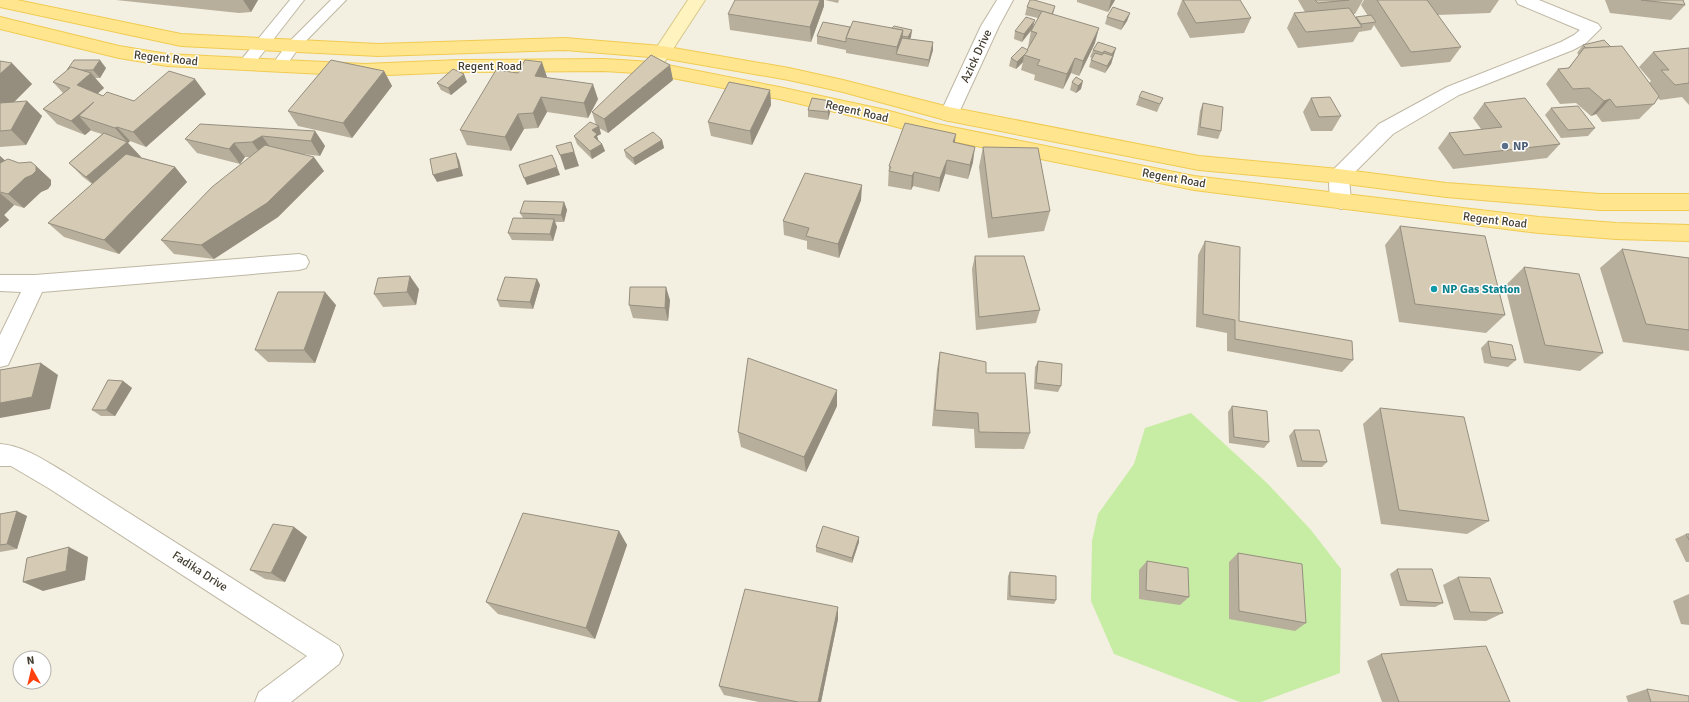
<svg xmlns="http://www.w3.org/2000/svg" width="1689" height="702" font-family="Signika,sans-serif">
  <rect width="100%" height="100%" fill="#f3efe1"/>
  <path fill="#c7eda4" d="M1191 413 1268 484 1311 530 1341 569 1340 673 1261 702H1240L1114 654 1091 601 1092 541 1098 514 1134 464 1145 428Z"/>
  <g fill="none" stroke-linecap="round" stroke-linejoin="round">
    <g stroke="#beb7a3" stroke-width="2">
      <g id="lane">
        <path d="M290 0H304L251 68 246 69 241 68 239 64 241 60Z"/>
        <path d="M331 0H346L298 49 283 70 278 71 273 70 271 66 288 43Z"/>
      </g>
    </g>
    <g stroke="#beb7a3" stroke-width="2">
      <g id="street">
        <path d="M997 0H1013L999 26 956 119 949 121 942 119 940 114 981 26Z"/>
        <path d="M1516 0H1539L1598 24 1601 28 1586 43 1573 50 1459 95 1393 134 1349 178 1351 201 1348 206 1341 209 1334 206C1329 197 1327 180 1332 171L1379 124 1447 87 1561 42 1574 35 1580 30 1518 4Z"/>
        <path d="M299 254 306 256 309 262 306 268 299 270 42 292 8 365 0 367V335L21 292 0 291V275H35Z"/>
        <path d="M0 444C25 446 45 461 66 473L339 646 343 655 339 664 291 702H255L259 692 307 656 50 489 11 466H0Z"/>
      </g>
    </g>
    <g stroke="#d8c98a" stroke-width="2">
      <path id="secondary" d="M688 0H705L658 72 652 74 646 72 643 68Z"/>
    </g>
    <g stroke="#f1cb51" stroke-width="2">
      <g id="primary">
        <path d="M0 0H17L181 34 378 44 565 38 662 46 789 68 843 80 949 107 1199 156 1339 169 1446 183 1600 194H1689V210H1600L1446 197 1339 183 1199 170 949 121 843 92 789 80 662 58 565 50 378 56 181 46 0 7Z"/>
        <path d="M0 17 119 46 167 54 365 64 458 60 604 59 652 62 779 87 886 110 937 124 1194 176 1539 217 1616 223 1689 225V241L1616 239 1539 233 1194 190 937 138 886 124 779 99 652 74 604 71 458 72 365 76 167 66 119 58 0 29Z"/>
      </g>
    </g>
    <use href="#lane" fill="#fff" fill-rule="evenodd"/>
    <use href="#street" fill="#fff" fill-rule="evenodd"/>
    <use href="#secondary" fill="#fff4bf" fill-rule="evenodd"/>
    <use href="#primary" fill="#ffe68e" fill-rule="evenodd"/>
  </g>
  <g fill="#b7af9c">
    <path d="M116 0H258L251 12 239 13Z"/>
    <path d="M825 0H839L838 3Z"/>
    <path d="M1077 0H1115L1108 12 1077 2Z"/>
    <path d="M1182 0H1240L1251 18 1244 33 1190 38 1177 14Z"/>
    <path d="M1298 0H1363L1355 14H1353L1356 18 1368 16 1361 5 1364 0H1499L1490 13 1437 15 1461 47 1450 62 1401 67 1374 25 1371 30 1359 32 1353 42 1298 48 1287 28 1294 13 1305 12Z"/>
    <path d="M1605 0H1683L1685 5 1671 20 1610 13Z"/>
    <path d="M824 6 811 42 730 30 728 14Z"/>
    <path d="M1027 7 1053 14V15L1095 43 1079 76 1071 73 1063 89 1034 80 1035 75 1021 70 1023 62 1016 69 1009 66 1011 58 1028 50 1029 47H1028L1031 31 1032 30 1022 42 1014 39 1015 31 1034 26 1038 18 1025 15Z"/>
    <path d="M1130 13 1127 21 1121 30 1105 24 1107 17Z"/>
    <path d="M850 27 892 28 912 30 910 39 933 42V50L928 67 846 53V50L817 44V36Z"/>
    <path d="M1583 45 1649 83 1651 81 1639 67 1653 52 1689 48V105L1682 97 1660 100 1658 98 1654 104 1639 119 1602 122 1596 114 1591 116 1576 103 1560 104 1546 84 1558 69 1568 68 1579 55 1577 53Z"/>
    <path d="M1116 48 1111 64 1105 73 1089 67 1091 60 1092 58 1090 57 1093 50Z"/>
    <path d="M0 61 32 84 14 102 27 101 42 116 26 145 0 147Z"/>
    <path d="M106 68 100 78H95L104 88 98 93 103 96 134 101 206 94 146 147 130 141 128 143 141 157H140L175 167 187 182 119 254 64 237 48 223 92 184 83 177 69 163 102 134 92 131 91 130 85 135 57 124 43 109 63 93 53 82 67 71Z"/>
    <path d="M384 71 392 86 352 138 298 126 288 111Z"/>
    <path d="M547 77 598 99 588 118 547 112 538 128 524 129 511 151 467 145 460 130Z"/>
    <path d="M1076 77 1081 89 1076 93 1070 90 1072 82Z"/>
    <path d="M673 80 608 133 599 128 601 134 597 136 598 140 602 144 605 151 592 159 577 144 574 136 596 125 592 112Z"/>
    <path d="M467 82 451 95 441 90 437 83Z"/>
    <path d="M770 90 771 105 752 145 711 136 708 122Z"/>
    <path d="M1139 97 1163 98 1157 112 1136 105Z"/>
    <path d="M1311 98 1341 116 1332 131H1311L1303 112Z"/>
    <path d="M831 101V108L828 120 808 117V110Z"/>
    <path d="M1203 103 1221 131 1218 139 1197 135 1200 111Z"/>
    <path d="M1484 103 1560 144 1547 158 1453 169 1438 148 1449 133 1481 129 1473 118Z"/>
    <path d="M1551 108 1595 128 1588 136 1561 138 1545 115Z"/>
    <path d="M315 131 325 146 320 156 303 154 324 171 278 217 214 259 174 254 161 240 250 157H245L240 164 197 153 185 139Z"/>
    <path d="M662 140 664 148 635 165 626 157 624 150Z"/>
    <path d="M954 143 973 162 968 179 945 174 939 192 913 186 911 190 888 186 889 166Z"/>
    <path d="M983 147 1050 211 1044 231 988 238 979 167Z"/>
    <path d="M0 156 5 161 36 166 51 180V185L48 189 41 192 24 208 14 205 4 215 9 220 0 228Z"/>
    <path d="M861 200 839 258 807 249V241L784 235 783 221Z"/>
    <path d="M564 202 567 210 564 222H555L557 227 553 241 512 240 508 233 523 218 520 213Z"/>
    <path d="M1400 226 1505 315 1486 333 1399 322 1385 245Z"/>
    <path d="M1205 241 1239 321 1353 360 1342 372 1227 351V333L1196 327 1198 255Z"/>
    <path d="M1622 249 1689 258V351L1623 342 1600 268Z"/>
    <path d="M975 256 1040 310 1036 323 976 330 972 269Z"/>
    <path d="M1524 267 1603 353 1580 371 1524 363 1505 286Z"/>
    <path d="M537 279 540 285 533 309 500 307 497 300Z"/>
    <path d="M419 289 416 305 383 307 374 294Z"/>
    <path d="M670 300 668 321 633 318 629 305Z"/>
    <path d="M336 305 315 363 268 362 255 350Z"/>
    <path d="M1488 341 1516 360 1508 367 1484 363 1481 348Z"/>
    <path d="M940 352 986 373 1030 433 1024 449 975 448 974 429 932 426 937 369Z"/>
    <path d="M1038 361 1061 386 1058 392 1034 389 1035 367Z"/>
    <path d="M123 381 132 388 115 416H101L92 410Z"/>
    <path d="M837 406 806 472 741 447 738 432Z"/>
    <path d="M1232 406 1269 442 1264 448 1229 443 1228 412Z"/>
    <path d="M1380 408 1489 521 1467 534 1381 524 1363 424Z"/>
    <path d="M1294 430 1327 462 1322 467H1297L1289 436Z"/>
    <path d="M0 514 27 516 17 549 0 552Z"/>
    <path d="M294 527 307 537 285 582 265 579 250 570Z"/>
    <path d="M619 531 627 545 595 639 498 614 486 602Z"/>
    <path d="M1686 534H1689V562H1686L1675 539Z"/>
    <path d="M859 537V542L852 563 816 552V547Z"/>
    <path d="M1238 553 1306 623 1295 631 1229 619V562Z"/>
    <path d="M1147 561 1189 597 1180 605 1139 599V570Z"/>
    <path d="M1397 569 1443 603 1435 607 1400 606 1390 574Z"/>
    <path d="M1010 572 1056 600 1054 604 1007 600 1008 576Z"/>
    <path d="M1458 577 1503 613 1486 621 1454 620 1443 585Z"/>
    <path d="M1689 594V625L1681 624 1673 601Z"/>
    <path d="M838 607V619L821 702H759L724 695 719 686Z"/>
    <path d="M1381 654 1510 702H1382L1367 661Z"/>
    <path d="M1647 689 1689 702H1628L1626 696Z"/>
  </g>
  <g fill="#958e7f">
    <path d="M243 0H258L251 12Z"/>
    <path d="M820 0H824V6L811 42 810 27Z"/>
    <path d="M1111 0H1115L1108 12Z"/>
    <path d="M1055 6 1053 14 1050 22 1052 14Z"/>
    <path d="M1130 13 1127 21 1121 30 1124 22Z"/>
    <path d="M1035 20 1033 27 1022 42 1024 34Z"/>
    <path d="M1099 28 1095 43 1079 76 1083 61Z"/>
    <path d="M903 30 902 45 896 54 897 47Z"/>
    <path d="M912 30 911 37 907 45 908 37Z"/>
    <path d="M933 42V50L928 67 929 60Z"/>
    <path d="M1116 48 1111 64 1105 73 1112 54Z"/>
    <path d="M1028 50 1024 55 1023 62 1016 69 1017 62Z"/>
    <path d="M1075 58 1071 73 1063 89 1067 74Z"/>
    <path d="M100 60 106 68 100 78 93 70Z"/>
    <path d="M542 62 547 77 540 91 535 76Z"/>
    <path d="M12 63 32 84 0 116V74Z"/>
    <path d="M670 65 673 80 608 133 604 119Z"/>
    <path d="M384 71 392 86 352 138 343 123Z"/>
    <path d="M91 73 104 88 90 100 77 85Z"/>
    <path d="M464 74 467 82 451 95 448 88Z"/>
    <path d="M195 79 206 94 146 147 133 132Z"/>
    <path d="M1083 81 1081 89 1076 93 1078 86Z"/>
    <path d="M593 84 598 99 588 118 584 103Z"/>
    <path d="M770 90 771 105 752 145 750 131Z"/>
    <path d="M541 97 547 112 538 128 533 113Z"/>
    <path d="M1610 99 1596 114 1591 116 1604 101Z"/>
    <path d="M27 101 42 116 26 145 11 130Z"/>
    <path d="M831 101V108L828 120V112Z"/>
    <path d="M94 102 79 116 91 130 85 135 71 121Z"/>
    <path d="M518 114 524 129 511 151 505 137Z"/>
    <path d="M599 126 601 134 597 136 599 142 595 138 592 130Z"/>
    <path d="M117 127 130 141 128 143 141 157 100 191 86 177 127 142 115 128Z"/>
    <path d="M315 131 325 146 320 156 311 141Z"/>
    <path d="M956 134 954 148 953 142Z"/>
    <path d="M262 136 273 151 263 157 252 142Z"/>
    <path d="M662 140 664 148 635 165 633 158Z"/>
    <path d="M571 142 579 166 565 170 560 155Z"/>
    <path d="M234 143 245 157 240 164 229 149Z"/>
    <path d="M602 144 605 151 592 159 590 151Z"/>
    <path d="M975 147 973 162 968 179 970 165Z"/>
    <path d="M456 153 459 160 463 176 437 182 433 175Z"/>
    <path d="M0 156 8 163 0 173Z"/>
    <path d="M314 157 324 171 278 217 214 259 201 245Z"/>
    <path d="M947 160 945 174 939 192 940 178Z"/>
    <path d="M36 166 51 180V185L48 189 41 192 24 208 8 194Z"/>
    <path d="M175 167 187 182 119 254 104 240Z"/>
    <path d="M557 167 560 175 527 185 524 178Z"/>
    <path d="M914 172 913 186 911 190 912 176Z"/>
    <path d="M862 185 861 200 839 258 838 244Z"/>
    <path d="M0 193 14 205 4 215 9 220 0 228Z"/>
    <path d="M564 202 567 210 564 222 561 215Z"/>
    <path d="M554 219 557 227 553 241 550 234Z"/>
    <path d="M410 276 419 289 416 305 407 292Z"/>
    <path d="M537 279 540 285 533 309 530 302Z"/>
    <path d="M666 287 670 300 668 321 665 308Z"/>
    <path d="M325 292 336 305 315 363 304 350Z"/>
    <path d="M41 363 58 375 50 409 0 418V403Z"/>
    <path d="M123 381 132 388 115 416 106 410Z"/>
    <path d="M837 390V406L806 472 804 457Z"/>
    <path d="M17 511 27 516 17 549 7 544Z"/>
    <path d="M294 527 307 537 285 582 271 573Z"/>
    <path d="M619 531 627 545 595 639 586 628Z"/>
    <path d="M859 537V542L852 563V558Z"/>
    <path d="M69 547 88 557 85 580 43 591 23 582Z"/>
    <path d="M838 607V619L821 702H818Z"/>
  </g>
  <g fill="#d5cbb5" stroke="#958e7f">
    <path d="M735 0H820L810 27 728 14Z"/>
    <path d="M1030 0H1034L1055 6 1052 14 1027 7Z"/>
    <path d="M1183 0H1240L1251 18 1196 23Z"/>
    <path d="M1315 0H1349L1318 3Z"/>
    <path d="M1377 0H1427L1461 47 1411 52Z"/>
    <path d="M1641 0H1683L1685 5Z"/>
    <path d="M1113 7 1130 13 1124 22 1107 17Z"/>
    <path d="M1349 8 1362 27 1306 32 1294 13Z"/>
    <path d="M1042 11 1099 28 1083 61 1075 58 1067 74 1037 65 1040 60 1024 55 1037 33 1031 31Z"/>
    <path d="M1371 15 1376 22 1361 24 1356 17Z"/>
    <path d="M1026 17 1035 20 1024 34 1015 31Z"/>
    <path d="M853 21 903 30 897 47 846 38Z"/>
    <path d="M823 22 850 27 846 38V42L817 36Z"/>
    <path d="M894 26 912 30 908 37 902 36 903 30 892 28Z"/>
    <path d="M902 38 933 42 929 60 896 54Z"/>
    <path d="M1604 40 1611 47 1586 48 1583 45Z"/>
    <path d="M1098 42 1116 48 1112 54 1104 51 1103 53 1093 50Z"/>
    <path d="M1622 46 1659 96 1654 104 1616 107 1610 99 1604 101 1589 88 1573 89 1558 69 1569 68 1584 48Z"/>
    <path d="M1022 47 1028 50 1026 53 1017 62 1011 58Z"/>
    <path d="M1689 48V83L1675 85 1661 70H1669L1653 52Z"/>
    <path d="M1095 53 1102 55 1104 53 1113 56 1107 66 1091 60Z"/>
    <path d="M651 55 670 65 604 119 592 112Z"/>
    <path d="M74 60H100L93 70H81L71 67 67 70Z"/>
    <path d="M331 60 384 71 343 123 288 111Z"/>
    <path d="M525 60 542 62 535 76 593 84 584 103 541 97 533 113 518 114 505 137 460 130 496 70 518 73Z"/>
    <path d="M0 61 12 63 0 74Z"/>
    <path d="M71 67 91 73 77 85 103 96 107 92 134 101 169 71 195 79 133 132 117 127 115 128 79 116 94 102 71 121 43 109 70 88 53 82Z"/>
    <path d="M453 69 464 74 448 88 437 83Z"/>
    <path d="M1076 77 1083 81 1078 86 1072 82Z"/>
    <path d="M729 82 770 90 750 131 708 122Z"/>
    <path d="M1142 91 1163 98 1160 104 1139 97Z"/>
    <path d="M1330 97 1341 116 1319 117 1311 98Z"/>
    <path d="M812 98 831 101 828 112 808 110Z"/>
    <path d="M1525 98 1560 144 1464 155 1449 133 1502 127 1484 103Z"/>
    <path d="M27 101 11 130 0 131V103Z"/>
    <path d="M1203 103 1223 107 1221 131 1200 127Z"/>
    <path d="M1578 106 1595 128 1568 130 1551 108Z"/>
    <path d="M590 122 599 126 592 130 597 134 594 137 602 144 590 151 574 136Z"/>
    <path d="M905 123 956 134 953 142 975 147 970 165 947 160 940 178 914 172 912 176 889 171 891 167 889 166Z"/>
    <path d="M200 124 315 131 311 141 262 136 252 142 234 143 229 149 185 139Z"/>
    <path d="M653 132 662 140 633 158 624 150Z"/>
    <path d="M104 133 127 142 86 177 69 163Z"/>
    <path d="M571 142 574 152 560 155 556 146Z"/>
    <path d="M265 145 314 157 267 203 201 245 161 240 212 187Z"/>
    <path d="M983 147 1038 148 1050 211 992 218Z"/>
    <path d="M456 153 459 168 433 175 430 159Z"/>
    <path d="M126 154 175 167 104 240 48 223Z"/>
    <path d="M552 155 557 167 524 178 519 165Z"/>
    <path d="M8 159 19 163 31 162 36 166V171L32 175 25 178 8 194 0 192V163Z"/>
    <path d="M805 173 862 185 838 244 806 236 809 228 783 221Z"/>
    <path d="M524 201 564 202 561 215 520 213Z"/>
    <path d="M513 218 554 219 550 234 508 233Z"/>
    <path d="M1400 226 1485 236 1505 315 1415 304Z"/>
    <path d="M1205 241 1240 247 1239 321 1352 341 1353 360 1235 339V320L1203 314Z"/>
    <path d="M1622 249 1689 258V330L1646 324Z"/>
    <path d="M975 256H1024L1040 310 979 317Z"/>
    <path d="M1524 267 1579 274 1603 353 1545 345Z"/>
    <path d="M410 276 407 292 374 294 378 278Z"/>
    <path d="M505 277 537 279 530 302 497 300Z"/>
    <path d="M630 287H666L665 308 629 305Z"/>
    <path d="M278 292H325L304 350H255Z"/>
    <path d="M1488 341 1512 345 1516 360 1491 357Z"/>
    <path d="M940 352 986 362V373H1025L1030 433 979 432 978 413 935 410Z"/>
    <path d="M748 358 837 390 804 457 738 432Z"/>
    <path d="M1038 361 1062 364 1061 386 1036 383Z"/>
    <path d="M41 363 32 397 0 403V370Z"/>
    <path d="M108 380 123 381 106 410H92Z"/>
    <path d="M1232 406 1267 411 1269 442 1234 437Z"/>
    <path d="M1380 408 1464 417 1489 521 1399 510Z"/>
    <path d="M1294 430H1319L1327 462 1302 461Z"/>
    <path d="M17 511 7 544 0 545V514Z"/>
    <path d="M523 513 619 531 586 628 486 602Z"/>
    <path d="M273 524 294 527 271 573 250 570Z"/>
    <path d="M823 526 859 537 852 558 816 547Z"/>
    <path d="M1686 534H1689V540Z"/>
    <path d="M69 547 66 571 23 582 27 558Z"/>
    <path d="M1238 553 1302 564 1306 623 1239 611Z"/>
    <path d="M1147 561 1188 568 1189 597 1146 590Z"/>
    <path d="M1397 569H1432L1443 603 1407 601Z"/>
    <path d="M1010 572 1056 576V600L1010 596Z"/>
    <path d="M1458 577 1490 578 1503 613 1470 612Z"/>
    <path d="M745 589 838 607 818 702H798L719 686Z"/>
    <path d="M1486 646 1510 702H1399L1381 654Z"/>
    <path d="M1647 689 1689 696V702H1651Z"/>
  </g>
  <circle fill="#5c6f8a" stroke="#fff" stroke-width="1.5" cx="1505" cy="146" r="4"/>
  <circle fill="#0f9aa8" stroke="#fff" stroke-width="1.5" cx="1434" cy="289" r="4"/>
  <g text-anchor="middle" stroke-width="3" stroke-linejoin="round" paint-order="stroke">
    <g font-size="12" fill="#443e31" stroke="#fff">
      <text transform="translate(976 56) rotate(-65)" y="4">Azick Drive</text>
      <text transform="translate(166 58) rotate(6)" y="4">Regent Road</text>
      <text x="490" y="70">Regent Road</text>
      <text transform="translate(857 111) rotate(13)" y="4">Regent Road</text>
      <text transform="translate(1174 178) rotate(10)" y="4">Regent Road</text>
      <text transform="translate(1495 220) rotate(7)" y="4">Regent Road</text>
      <text transform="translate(200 571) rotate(33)" y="4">Fadika Drive</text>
    </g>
    <g font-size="12" font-weight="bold" fill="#4e5e75" stroke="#fff" text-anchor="start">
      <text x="1513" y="150">NP</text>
    </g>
    <g font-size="12" font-weight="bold" fill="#0d838f" stroke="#fff" text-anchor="start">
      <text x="1442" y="293">NP Gas Station</text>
    </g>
  </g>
  <g transform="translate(32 670) rotate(352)"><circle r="19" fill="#ffffff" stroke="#b4b2ad"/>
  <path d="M0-3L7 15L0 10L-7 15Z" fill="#ff400c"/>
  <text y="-6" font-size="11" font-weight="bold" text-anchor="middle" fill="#443e31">N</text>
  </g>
</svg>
